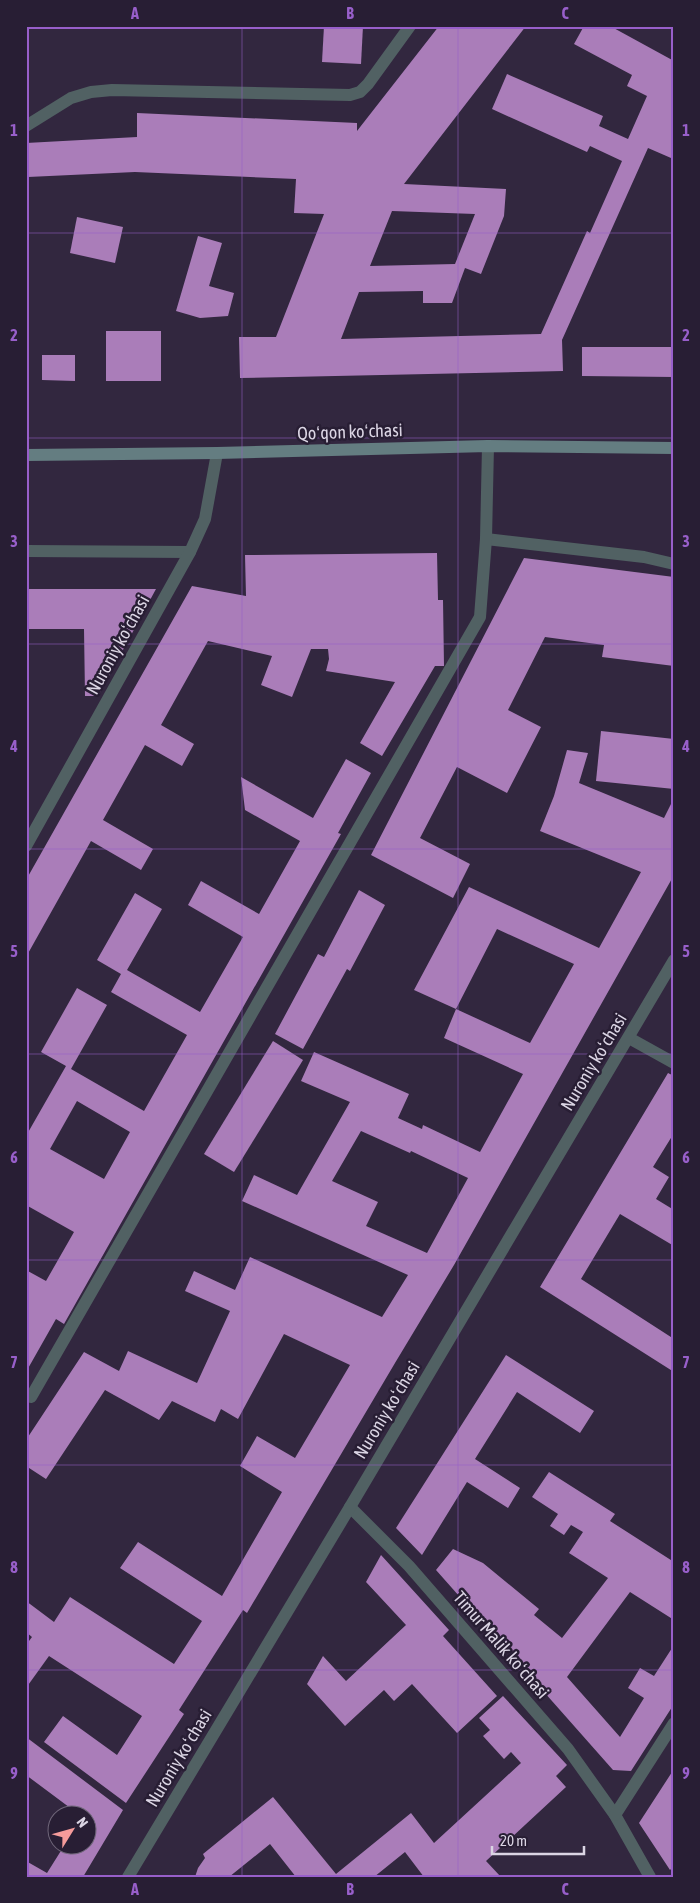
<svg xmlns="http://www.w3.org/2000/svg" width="700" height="1903" font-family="'Asap Condensed',sans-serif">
  <rect width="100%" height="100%" fill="#32273f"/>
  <g fill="#aa7db9" fill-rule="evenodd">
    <path d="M324 26H363L361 64 322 62Z"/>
    <path d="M439 26H526L404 184 506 189 504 216 481 274 465 268 452 303H423V291L359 292 341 339 541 334 587 231 590 233 622 161 590 146 587 152 492 109 507 74 603 116 599 126 628 139 647 96 627 86 632 75 574 44 584 26H610L674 61V153L671 158 648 148 562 340 563 371 240 378 239 337H276L324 214 294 213 296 179 135 172 28 177 26 143 137 137V113L357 123V131ZM392 211 475 214 455 264 370 266Z"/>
    <path d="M77 217 123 227 115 263 70 253Z"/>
    <path d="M198 236 222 243 209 286 234 293 228 316 200 318 176 311Z"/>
    <rect x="106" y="331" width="55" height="50"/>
    <path d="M582 347H674V377L582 376Z"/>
    <path d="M42 355H75V381L42 380Z"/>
    <path d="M437 553 438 600H443L444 666H435L382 756 360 743 395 682 326 671 329 659 328 649H311L292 697 261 685 272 656 208 641 161 725 194 744 182 766 145 745 103 820 153 849 141 870 91 841 26 957V880L192 586 246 596 245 555Z"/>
    <path d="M524 558 674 577V666L602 657 604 645 545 637 508 710 541 727 507 793 457 767 420 838 470 864 453 898 371 855Z"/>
    <path d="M26 589H156L98 696H85L84 629H26Z"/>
    <path d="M601 731 674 739V789L596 781Z"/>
    <path d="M567 750 588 753 579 783 664 818 674 798V875L454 1265 395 1363 247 1613 243 1610 179 1710 184 1714 126 1803 44 1742 63 1716 117 1755 142 1716 49 1656 26 1688V1645L32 1637 26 1632V1601L54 1622 70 1597 174 1664 202 1621 120 1568 138 1542 222 1596 282 1492 240 1466 257 1436 295 1458 350 1365 284 1334 238 1419 221 1409 215 1422 172 1401 159 1420 105 1390 46 1479 26 1466V1440L84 1352 119 1371 128 1351 197 1383 230 1311 185 1291 194 1271 235 1290 250 1257 382 1317 408 1275 242 1201 254 1175 297 1195 350 1102 301 1081 314 1052 409 1094 398 1118 422 1129 423 1125 480 1152 523 1074 444 1038 456 1009 530 1043 574 964 497 929 456 1009 414 990 469 887 599 948 641 872 540 831 554 796ZM361 1131 410 1153 411 1151 468 1178 427 1253 366 1226 378 1202 332 1181Z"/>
    <path d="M346 759 371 773 338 833 341 834 64 1324 56 1319 26 1372V1270L46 1281 74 1232 26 1205V1136L66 1066 41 1052 77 988 107 1005 71 1069 144 1111 187 1035 111 992 121 974 97 960 135 893 162 909 127 970 200 1012 243 937 188 905 201 881 259 914 300 841 245 810 241 777 313 818ZM77 1101 130 1132 104 1179 50 1149Z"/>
    <path d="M359 890 385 905 350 971 347 969 303 1049 275 1034 318 954 324 957Z"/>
    <path d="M273 1041 303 1060 234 1172 204 1154Z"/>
    <path d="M668 1073 674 1076V1133L653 1167 669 1177 656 1199 674 1210V1246L620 1214 581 1279 674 1339V1372L540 1287Z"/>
    <path d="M506 1355 594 1411 580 1433 517 1392 475 1459 520 1488 508 1508 467 1482 422 1555 396 1528Z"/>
    <path d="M549 1472 615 1514 610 1521 674 1562V1620L630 1592 567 1677 620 1737 644 1698 628 1688 640 1668 654 1676 674 1645V1704L631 1771 613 1770 436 1570 453 1549 483 1563 539 1609 534 1615 562 1638 608 1578 569 1553 583 1532 571 1525 564 1535 550 1526 558 1514 532 1497Z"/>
    <path d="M381 1555 449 1630 443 1636 497 1696 457 1733 412 1684 394 1701 384 1690 345 1726 307 1684 323 1656 346 1681 406 1625 366 1582Z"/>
    <path d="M503 1696 567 1765 556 1776 566 1787 486 1861 501 1877H424L405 1852 374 1877H296L270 1844 229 1877H195L198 1868 205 1858 203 1854 273 1797 336 1874 411 1813 434 1843 521 1763 511 1752 504 1759 483 1736 490 1730 479 1718Z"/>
    <path d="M26 1737 123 1810 83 1877H26V1861L47 1873 64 1846H88V1816H81L26 1775Z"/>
    <path d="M674 1769V1830L672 1833 674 1834V1866L670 1870 639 1823Z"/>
  </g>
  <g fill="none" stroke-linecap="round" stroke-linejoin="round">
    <g stroke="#516163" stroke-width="12">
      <path d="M26 126 71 98 91 92 112 90 350 95 360 92 368 84 410 26"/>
      <path d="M26 551 190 552"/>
    </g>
    <g stroke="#516163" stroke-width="12">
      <path d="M486 539 644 557 674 564"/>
      <path d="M26 846 190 552 205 519 217 453"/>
      <path d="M629 1038 674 1063"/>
      <path d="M31 1397 480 617 486 539 488 446"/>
      <path d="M350 1507 409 1566 568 1749 615 1815 650 1877"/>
      <path d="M615 1815 674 1723"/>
    </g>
    <path stroke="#516163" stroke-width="12" d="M128 1877 350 1507 674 960"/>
    <path stroke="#647d81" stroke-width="12" d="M26 455 217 453 488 446 674 448"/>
  </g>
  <path fill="none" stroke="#985fca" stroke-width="1" stroke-opacity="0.55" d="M242 26V1877M458 26V1877M26 233H674M26 438H674M26 644H674M26 849H674M26 1054H674M26 1260H674M26 1465H674M26 1670H674"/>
  <g text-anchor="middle" stroke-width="5" stroke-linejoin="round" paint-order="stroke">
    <g font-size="18" fill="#dbd5e4" stroke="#281e34">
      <text transform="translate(350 432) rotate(-2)" y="6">Qoʻqon koʻchasi</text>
      <text transform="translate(118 645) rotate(-61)" y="6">Nuroniy koʻchasi</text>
      <text transform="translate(594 1062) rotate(-59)" y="6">Nuroniy koʻchasi</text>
      <text transform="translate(387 1410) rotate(-59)" y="6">Nuroniy koʻchasi</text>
      <text transform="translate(501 1645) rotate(49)" y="6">Timur Malik koʻchasi</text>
      <text transform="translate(179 1758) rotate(-59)" y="6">Nuroniy koʻchasi</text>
    </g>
  </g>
  <rect width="700" height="1903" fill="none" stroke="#281e34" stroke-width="55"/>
  <g transform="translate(72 1830) rotate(53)"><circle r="24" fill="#281e34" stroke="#70677a"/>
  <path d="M0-4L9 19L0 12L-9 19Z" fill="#f59b9b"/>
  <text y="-8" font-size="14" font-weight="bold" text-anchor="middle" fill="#dbd5e4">N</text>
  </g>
  <path d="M492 1846v8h92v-8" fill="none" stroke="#dbd5e4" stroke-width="2.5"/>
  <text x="500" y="1846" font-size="15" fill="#dbd5e4" stroke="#281e34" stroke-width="4" paint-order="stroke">20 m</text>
  <rect x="28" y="28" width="644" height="1848" fill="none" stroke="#985fca" stroke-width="2"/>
  <g font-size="16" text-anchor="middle" font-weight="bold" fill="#985fca">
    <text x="135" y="19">A</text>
    <text x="350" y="19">B</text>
    <text x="565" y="19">C</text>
    <text x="14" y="136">1</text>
    <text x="686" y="136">1</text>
    <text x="14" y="341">2</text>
    <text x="686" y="341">2</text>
    <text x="14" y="547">3</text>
    <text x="686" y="547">3</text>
    <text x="14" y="752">4</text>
    <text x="686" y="752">4</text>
    <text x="14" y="957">5</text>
    <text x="686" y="957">5</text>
    <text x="14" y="1163">6</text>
    <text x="686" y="1163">6</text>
    <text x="14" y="1368">7</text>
    <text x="686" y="1368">7</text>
    <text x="14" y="1573">8</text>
    <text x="686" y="1573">8</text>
    <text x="14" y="1779">9</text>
    <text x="686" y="1779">9</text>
    <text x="135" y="1895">A</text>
    <text x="350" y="1895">B</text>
    <text x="565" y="1895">C</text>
  </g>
</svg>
